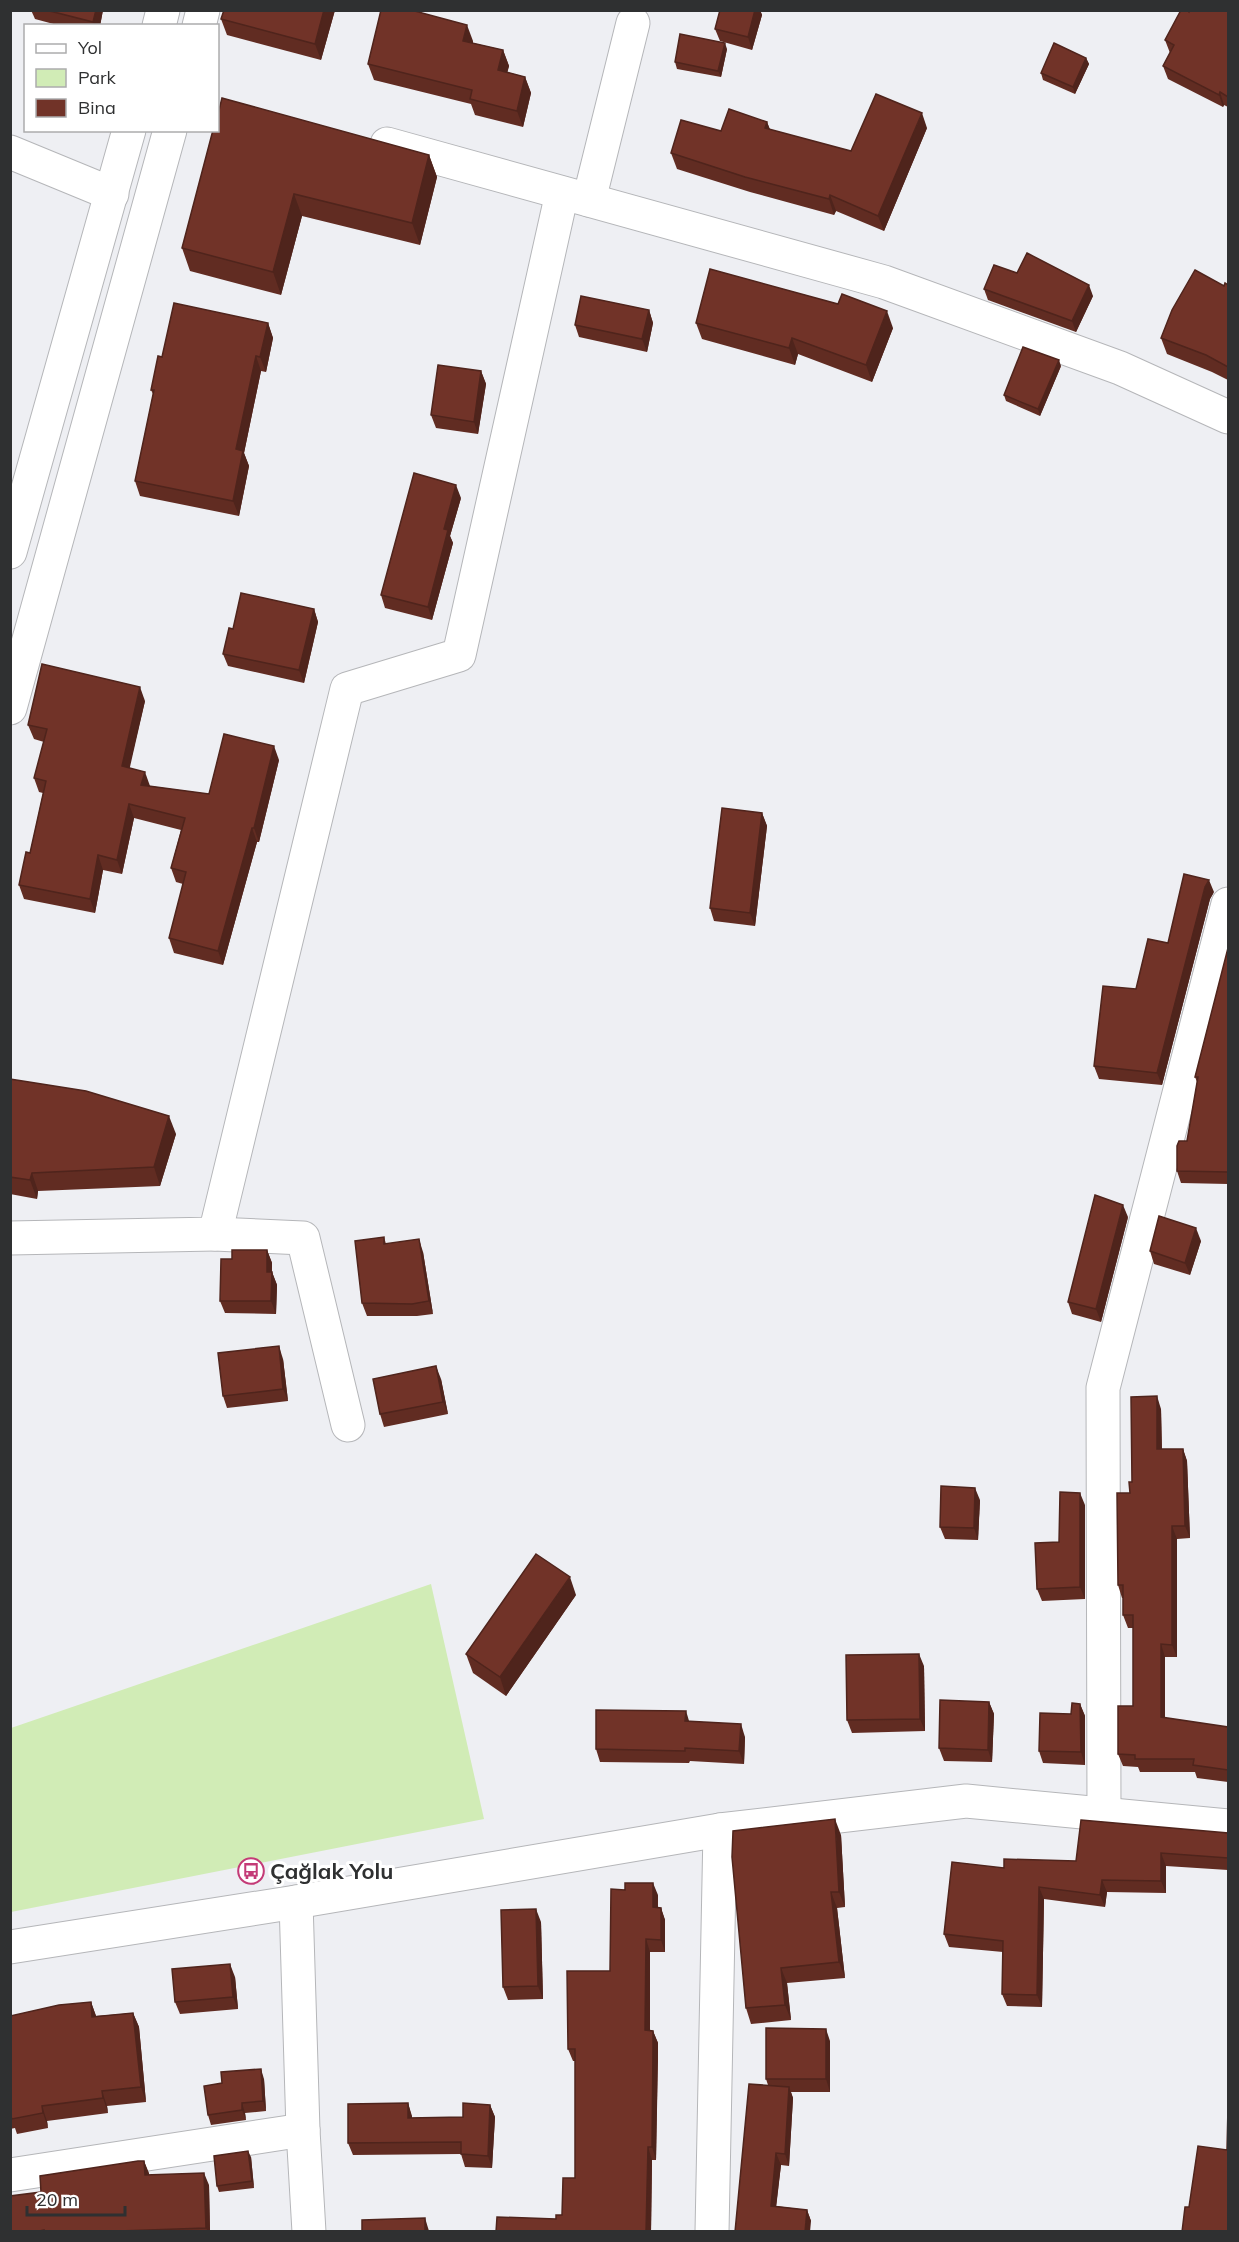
<svg xmlns="http://www.w3.org/2000/svg" width="1239" height="2242" font-family="Mulish,sans-serif">
  <rect width="100%" height="100%" fill="#eeeff3"/>
  <path fill="#d1ecb6" d="M431 1584 484 1819 11 1912V1728Z"/>
  <g fill="none" stroke-linecap="round" stroke-linejoin="round">
    <g stroke="#b5b6b9" stroke-width="35">
      <g id="minor">
        <path d="M159 26 163 10"/>
        <path d="M199 26 203 10"/>
        <path d="M387 144 884 282 1120 368 1228 417"/>
        <path d="M10 152 112 194"/>
        <path d="M589 200 633 23"/>
        <path d="M10 552 129 130"/>
        <path d="M10 708 170 130"/>
        <path d="M215 1234 303 1238 348 1425"/>
        <path d="M10 1238 215 1234 347 689 459 655 562 193"/>
        <path d="M1104 1816 1103 1388 1228 904"/>
        <path d="M296 1902 303 2130 309 2232"/>
        <path d="M10 1947 296 1902 720 1830 966 1801 1228 1826"/>
        <path d="M10 2175 303 2130"/>
        <path d="M712 2232 720 1830"/>
      </g>
    </g>
    <use href="#minor" stroke="#fff" stroke-width="33"/>
  </g>
  <g fill="#612c22">
    <path d="M31 10H103L100 26H61L35 19Z"/>
    <path d="M224 10H335L321 60 227 35 221 19Z"/>
    <path d="M720 10H760L762 15 752 50 720 41 715 29Z"/>
    <path d="M1228 10V107L1224 105 1223 107 1168 79 1163 66 1170 53 1165 40 1189 12Z"/>
    <path d="M473 41V43L503 50 509 66 507 72 525 77 531 93 523 127 475 115 471 104 374 80 368 64Z"/>
    <path d="M727 49 721 77 677 69 675 62Z"/>
    <path d="M1086 58 1089 64 1075 94 1043 80 1041 73Z"/>
    <path d="M767 122 770 130 851 151 927 128 884 231 836 211 834 215 750 192 677 169 671 153 721 131Z"/>
    <path d="M213 130 429 155 437 177 420 245 302 216 281 295 190 271 182 248Z"/>
    <path d="M1017 273 1093 296 1076 332 988 300 984 289Z"/>
    <path d="M1228 285V380L1212 372 1167 354 1161 338 1224 286Z"/>
    <path d="M649 310 653 323 647 352 579 337 575 325Z"/>
    <path d="M268 323 273 338 266 372 261 371 244 453 249 466 239 516 140 496 135 481 153 394 151 390 162 357Z"/>
    <path d="M696 323 893 328 872 382 798 354 795 365 702 339Z"/>
    <path d="M1061 366 1040 416 1006 401 1004 395Z"/>
    <path d="M481 371 486 384 478 434 436 428 431 415Z"/>
    <path d="M461 498 450 536 453 543 432 620 385 608 381 595Z"/>
    <path d="M314 609 318 622 304 683 228 666 223 654 233 629Z"/>
    <path d="M145 701 129 768 150 786 209 794 279 760 259 842H257L223 965 174 953 169 938 183 884 176 882 171 868 181 830 134 818 122 874 103 870 95 913 24 899 19 885 30 853 43 793 39 792 34 778 44 742 34 739 28 725Z"/>
    <path d="M762 813 767 826 755 926 714 921 710 908Z"/>
    <path d="M1214 892 1210 899 1162 1085 1099 1079 1094 1066 1136 989 1168 943Z"/>
    <path d="M1228 948V1184L1181 1183 1177 1171 1187 1141 1197 1082 1195 1077Z"/>
    <path d="M10 1079 176 1134 160 1186 38 1191 37 1199 10 1194Z"/>
    <path d="M1128 1217 1101 1322 1072 1314 1068 1302Z"/>
    <path d="M384 1237 386 1244 423 1252 433 1314 417 1316H367L362 1303Z"/>
    <path d="M1201 1241 1190 1275 1154 1264 1150 1251Z"/>
    <path d="M267 1250 272 1263V1272L277 1285 276 1314 225 1313 220 1301 232 1259Z"/>
    <path d="M283 1359 288 1401 227 1408 223 1396Z"/>
    <path d="M441 1379 448 1414 384 1427 380 1414Z"/>
    <path d="M1161 1409 1162 1449H1183L1187 1461 1190 1538 1177 1539V1657H1165V1718L1228 1727V1782L1197 1778 1195 1772H1140L1138 1767 1123 1766 1118 1754 1133 1706V1628H1128L1123 1615V1598H1122L1118 1585 1132 1482Z"/>
    <path d="M980 1500 978 1540 945 1539 940 1527Z"/>
    <path d="M1085 1505V1599L1042 1601 1037 1589 1059 1542Z"/>
    <path d="M576 1595 506 1696 473 1673 466 1654Z"/>
    <path d="M924 1666 925 1731 852 1733 847 1720Z"/>
    <path d="M989 1702 994 1714 992 1762 944 1761 939 1748Z"/>
    <path d="M1080 1704 1085 1716V1765L1043 1763 1039 1751Z"/>
    <path d="M689 1722 745 1737 744 1764 690 1761 689 1763 600 1762 596 1749Z"/>
    <path d="M1228 1833V1870L1166 1866V1893L1107 1892 1105 1907 1044 1899 1042 2007 1007 2006 1002 1994 1003 1952 949 1947 944 1934 1004 1868 1076 1861Z"/>
    <path d="M841 1835 845 1907 837 1908 845 1978 787 1983 791 2020 751 2024 746 2008Z"/>
    <path d="M658 1895V1908H661L665 1920V1952H650V2031H653L658 2043V2060L656 2160H652L651 2232H496L556 2219 562 2215 575 2178V2061H573L568 2049 610 1971Z"/>
    <path d="M541 1922 543 1999 508 2000 503 1987Z"/>
    <path d="M235 1977 238 2009 180 2014 175 2002Z"/>
    <path d="M91 2002 96 2016 133 2013 139 2027 146 2102 107 2106 108 2113 47 2121 48 2128 17 2134 15 2128 10 2129V2016Z"/>
    <path d="M830 2041V2092H791L793 2098 789 2166 781 2165 776 2206 807 2210 811 2221 735 2232 768 2085 766 2079Z"/>
    <path d="M264 2079 266 2111 245 2113 246 2120 211 2125 208 2115Z"/>
    <path d="M408 2103 412 2118 463 2117 490 2105 495 2117 492 2168 465 2167 461 2154 353 2155 348 2143Z"/>
    <path d="M251 2157 254 2188 219 2192 217 2186Z"/>
    <path d="M144 2161 149 2175 209 2185 210 2232H10L41 2192Z"/>
  </g>
  <g fill="#4f241c">
    <path d="M96 10H103L100 26H95L93 22Z"/>
    <path d="M324 10H335L321 60 315 44Z"/>
    <path d="M755 10H760L762 15 752 50 748 37Z"/>
    <path d="M467 25 473 41 469 57 463 41Z"/>
    <path d="M725 43 727 49 721 77 718 71Z"/>
    <path d="M503 50 509 66 504 86 498 70Z"/>
    <path d="M1086 58 1089 64 1075 94 1073 87Z"/>
    <path d="M525 77 531 93 523 127 517 111Z"/>
    <path d="M1220 92 1224 105 1223 107 1219 95Z"/>
    <path d="M922 113 927 128 884 231 878 216Z"/>
    <path d="M767 122 773 137 765 128Z"/>
    <path d="M429 155 437 177 420 245 412 223Z"/>
    <path d="M294 194 302 216 281 295 273 272Z"/>
    <path d="M830 195 836 211 834 215 829 199Z"/>
    <path d="M1089 285 1093 296 1076 332 1072 321Z"/>
    <path d="M649 310 653 323 647 352 642 339Z"/>
    <path d="M887 311 893 328 872 382 866 365Z"/>
    <path d="M268 323 273 338 266 372 260 357Z"/>
    <path d="M792 338 798 354 795 365 789 348Z"/>
    <path d="M256 356 261 371 244 453 249 466 239 516 233 501 236 449Z"/>
    <path d="M1059 360 1061 366 1040 416 1038 409Z"/>
    <path d="M481 371 486 384 478 434 474 422Z"/>
    <path d="M456 485 461 498 450 536 453 543 432 620 428 607 444 529Z"/>
    <path d="M314 609 318 622 304 683 299 670Z"/>
    <path d="M140 687 145 701 127 780 122 766Z"/>
    <path d="M274 746 279 760 259 842 254 828Z"/>
    <path d="M145 772 150 786 141 785Z"/>
    <path d="M129 804 134 818 122 874 117 860Z"/>
    <path d="M762 813 767 826 755 926 750 913Z"/>
    <path d="M252 828 257 842 223 965 218 951Z"/>
    <path d="M98 855 103 870 95 913 90 899Z"/>
    <path d="M1209 880 1214 892 1210 899 1162 1085 1157 1073 1205 887Z"/>
    <path d="M169 1116 176 1134 160 1186 154 1167Z"/>
    <path d="M32 1173 38 1191 37 1199 30 1180Z"/>
    <path d="M1123 1205 1128 1217 1101 1322 1096 1309Z"/>
    <path d="M1196 1228 1201 1241 1190 1275 1185 1263Z"/>
    <path d="M419 1239 423 1252 433 1314 429 1301Z"/>
    <path d="M267 1250 272 1263 271 1284 267 1272Z"/>
    <path d="M272 1272 277 1285 276 1314 271 1301Z"/>
    <path d="M279 1346 283 1359 288 1401 283 1389Z"/>
    <path d="M436 1366 441 1379 448 1414 443 1402Z"/>
    <path d="M1157 1396 1161 1409 1162 1461 1157 1449Z"/>
    <path d="M1183 1449 1187 1461 1190 1538 1185 1526Z"/>
    <path d="M975 1488 980 1500 978 1540 974 1528Z"/>
    <path d="M1080 1493 1085 1505V1599L1080 1587Z"/>
    <path d="M1172 1526 1177 1539V1657L1172 1645Z"/>
    <path d="M570 1577 576 1595 506 1696 500 1677Z"/>
    <path d="M1161 1644 1165 1657V1730L1161 1717Z"/>
    <path d="M919 1654 924 1666 925 1731 920 1719Z"/>
    <path d="M989 1702 994 1714 992 1762 988 1750Z"/>
    <path d="M1080 1704 1085 1716V1765L1081 1752Z"/>
    <path d="M686 1711 690 1724 685 1721Z"/>
    <path d="M741 1724 745 1737 744 1764 739 1751Z"/>
    <path d="M835 1819 841 1835 845 1907 839 1892Z"/>
    <path d="M1161 1853 1166 1866V1893L1161 1881Z"/>
    <path d="M1102 1880 1107 1892 1105 1907 1100 1895Z"/>
    <path d="M653 1883 658 1895 657 1920 653 1907Z"/>
    <path d="M1039 1887 1044 1899 1042 2007 1037 1995Z"/>
    <path d="M831 1892 837 1908 845 1978 839 1962Z"/>
    <path d="M661 1908 665 1920V1952L661 1940Z"/>
    <path d="M536 1909 541 1922 543 1999 538 1986Z"/>
    <path d="M646 1939 650 1952V2043L645 2030Z"/>
    <path d="M230 1964 235 1977 238 2009 233 1997Z"/>
    <path d="M781 1968 787 1983 791 2020 785 2005Z"/>
    <path d="M91 2002 96 2016 92 2017Z"/>
    <path d="M133 2013 139 2027 146 2102 141 2087Z"/>
    <path d="M826 2029 830 2041V2092L826 2079Z"/>
    <path d="M653 2031 658 2043 656 2160 652 2147Z"/>
    <path d="M261 2069 264 2079 266 2111 263 2101Z"/>
    <path d="M789 2087 793 2098 789 2166 785 2154Z"/>
    <path d="M102 2091 107 2106 108 2113 103 2098Z"/>
    <path d="M242 2103 245 2113 246 2120 242 2110Z"/>
    <path d="M408 2103 412 2116V2131L408 2118Z"/>
    <path d="M490 2105 495 2117 492 2168 488 2156Z"/>
    <path d="M42 2106 47 2121 48 2128 43 2113Z"/>
    <path d="M648 2147 652 2160 651 2232H646Z"/>
    <path d="M248 2151 251 2157 254 2188 252 2181Z"/>
    <path d="M776 2153 781 2165 775 2217 771 2206Z"/>
    <path d="M144 2161 149 2173V2187L145 2175Z"/>
    <path d="M204 2173 209 2185 210 2232H208L206 2228Z"/>
    <path d="M807 2210 811 2221 810 2232H805Z"/>
    <path d="M425 2218 429 2231V2232H425Z"/>
  </g>
  <g fill="#713328" stroke="#4f241c" stroke-width="1.5">
    <path d="M46 10H96L93 22Z"/>
    <path d="M224 10H324L315 44 221 19Z"/>
    <path d="M381 10H411L467 25 463 41 503 50 498 70 525 77 517 111 470 99 472 90 368 64Z"/>
    <path d="M720 10H755L748 37 715 29Z"/>
    <path d="M1181 10H1187L1189 12 1190 10H1228V97L1220 92 1219 95 1163 66 1174 45 1165 40Z"/>
    <path d="M680 34 725 43 718 71 675 62Z"/>
    <path d="M1054 43 1086 58 1073 87 1041 73Z"/>
    <path d="M876 94 922 113 878 216 830 195 829 199 745 177 671 153 681 120 721 131 729 109 767 122 765 128 851 151Z"/>
    <path d="M222 98 429 155 412 223 294 194 273 272 182 248 213 130H218V114Z"/>
    <path d="M1027 253 1089 285 1072 321 984 289 994 265 1017 273Z"/>
    <path d="M710 269 838 304 842 294 887 311 866 365 792 338 789 348 696 323Z"/>
    <path d="M1195 270 1224 286 1225 283 1228 285V367L1206 355 1161 338 1172 310Z"/>
    <path d="M581 296 649 310 642 339 575 325Z"/>
    <path d="M174 303 268 323 260 357 256 356 236 449 243 451 233 501 135 481 154 390H151L158 356 162 357Z"/>
    <path d="M1023 347 1059 360 1038 409 1004 395Z"/>
    <path d="M438 365 481 371 474 422 431 415Z"/>
    <path d="M414 473 456 485 444 529 448 530 428 607 381 595Z"/>
    <path d="M241 593 314 609 299 670 223 654 229 628 233 629Z"/>
    <path d="M42 664 140 687 122 766 145 772 141 785 209 794 224 734 274 746 254 828H252L218 951 169 938 186 872 171 868 185 818 129 804 117 860 98 855 90 899 19 885 26 852 30 853 46 781 34 778 47 729 28 725Z"/>
    <path d="M722 808 762 813 750 913 710 908Z"/>
    <path d="M1184 874 1209 880 1205 887 1157 1073 1094 1066 1103 986 1136 989 1148 939 1168 943Z"/>
    <path d="M1228 948V1172L1177 1171V1146L1179 1141H1187L1198 1077H1195Z"/>
    <path d="M10 1079 86 1091 169 1116 154 1167 32 1173 30 1180 10 1177Z"/>
    <path d="M1095 1195 1123 1205 1096 1309 1068 1302Z"/>
    <path d="M1159 1216 1196 1228 1185 1263 1150 1251Z"/>
    <path d="M384 1237V1244L419 1239 429 1301 412 1304 362 1303 355 1241Z"/>
    <path d="M232 1250H267V1272H272L271 1301H220L221 1259H232Z"/>
    <path d="M279 1346 283 1389 223 1396 218 1353Z"/>
    <path d="M436 1366 443 1402 380 1414 373 1379Z"/>
    <path d="M1157 1396V1449H1183L1185 1526H1172V1645L1161 1644V1717L1228 1727V1770L1193 1765 1194 1759H1135V1755L1118 1754V1706H1133V1615H1123V1585H1118L1117 1493H1130L1129 1482H1132L1131 1397Z"/>
    <path d="M941 1486 975 1488 974 1528 940 1527Z"/>
    <path d="M1060 1492 1080 1493V1587L1037 1589 1035 1543 1059 1542Z"/>
    <path d="M536 1554 570 1577 500 1677 466 1654Z"/>
    <path d="M919 1654 920 1719 847 1720 846 1655Z"/>
    <path d="M940 1700 989 1702 988 1750 939 1748Z"/>
    <path d="M1072 1703 1080 1704 1081 1752 1039 1751 1040 1713 1071 1714Z"/>
    <path d="M596 1710 686 1711 685 1721 741 1724 739 1751 685 1748V1751L596 1749Z"/>
    <path d="M835 1819 839 1892H831L839 1962 781 1968 785 2005 746 2008 732 1857 733 1831Z"/>
    <path d="M1081 1820 1228 1833V1858L1161 1853V1881L1102 1880 1100 1895 1039 1887 1037 1995 1002 1994 1003 1941 944 1934 952 1862 1004 1868V1859L1076 1861Z"/>
    <path d="M625 1883H653V1907L661 1908V1940L646 1939 645 2030 653 2031V2047L652 2147H648L646 2232H496L497 2217 556 2219V2215H562L563 2178H575V2049H568L567 1971H610L611 1889 625 1890Z"/>
    <path d="M536 1909 538 1986 503 1987 501 1910Z"/>
    <path d="M230 1964 233 1997 175 2002 172 1969Z"/>
    <path d="M91 2002 92 2017 133 2013 141 2087 102 2091 103 2098 42 2106 43 2113 12 2119 10 2114V2016L59 2005Z"/>
    <path d="M766 2028 826 2029V2079H766Z"/>
    <path d="M261 2069 263 2101 242 2103V2110L208 2115 204 2086 222 2083 221 2072Z"/>
    <path d="M749 2084 789 2087 785 2154 776 2153 771 2206 807 2210 805 2232H735Z"/>
    <path d="M408 2103V2118L463 2117V2103L490 2105 488 2156 461 2154V2142L348 2143V2104Z"/>
    <path d="M1228 2107V2232H1182L1185 2207H1189L1198 2146 1227 2150Z"/>
    <path d="M248 2151 252 2181 217 2186 214 2156Z"/>
    <path d="M138 2161H144L145 2175 204 2173 206 2228 90 2232H44V2230L35 2232H10V2196L41 2192 40 2176Z"/>
    <path d="M425 2218V2232H362V2220Z"/>
  </g>
  <defs>
    <g id="bus-ring" transform="scale(1.35)"><circle r="9.5" fill="#fff" stroke="#c43b77" stroke-width="1.5"/><path d="M-5-6H5V4H4V6H2V4H-2V6H-4V4H-5ZM-3.5-4V0h7V-4ZM-3.5 1.2v1.5H-2V1.2ZM2 1.2v1.5H3.5V1.2Z" fill="#c43b77"/></g>
  </defs>
  <g fill-rule="evenodd">
    <use href="#bus-ring" x="251" y="1871"/>
  </g>
  <g text-anchor="middle" stroke-width="6" stroke-linejoin="round" paint-order="stroke">
    <g font-size="22" font-weight="bold" fill="#2f3031" stroke="#fff" text-anchor="start">
      <text x="270" y="1879">Çağlak Yolu</text>
    </g>
  </g>
  <rect width="1239" height="2242" fill="none" stroke="#2f3031" stroke-width="24"/>
  <rect x="24" y="24" width="195" height="108" fill="#ffffff" stroke="#acacad" stroke-width="1.5"/>
  <rect x="36" y="44" width="30" height="9" fill="#ffffff" stroke="#acacad" stroke-width="1.5"/>
  <text x="78" y="54" font-size="18" fill="#2f3031">Yol</text>
  <rect x="36" y="69" width="30" height="18" fill="#d1ecb6" stroke="#acacad" stroke-width="1.5"/>
  <text x="78" y="84" font-size="18" fill="#2f3031">Park</text>
  <rect x="36" y="99" width="30" height="18" fill="#713328" stroke="#acacad" stroke-width="1.5"/>
  <text x="78" y="114" font-size="18" fill="#2f3031">Bina</text>
  <path d="M27 2206v9h98v-9" fill="none" stroke="#2f3031" stroke-width="3"/>
  <text x="36" y="2206" font-size="18" fill="#2f3031" stroke="#ffffff" stroke-width="4.5" paint-order="stroke">20 m</text>
</svg>
